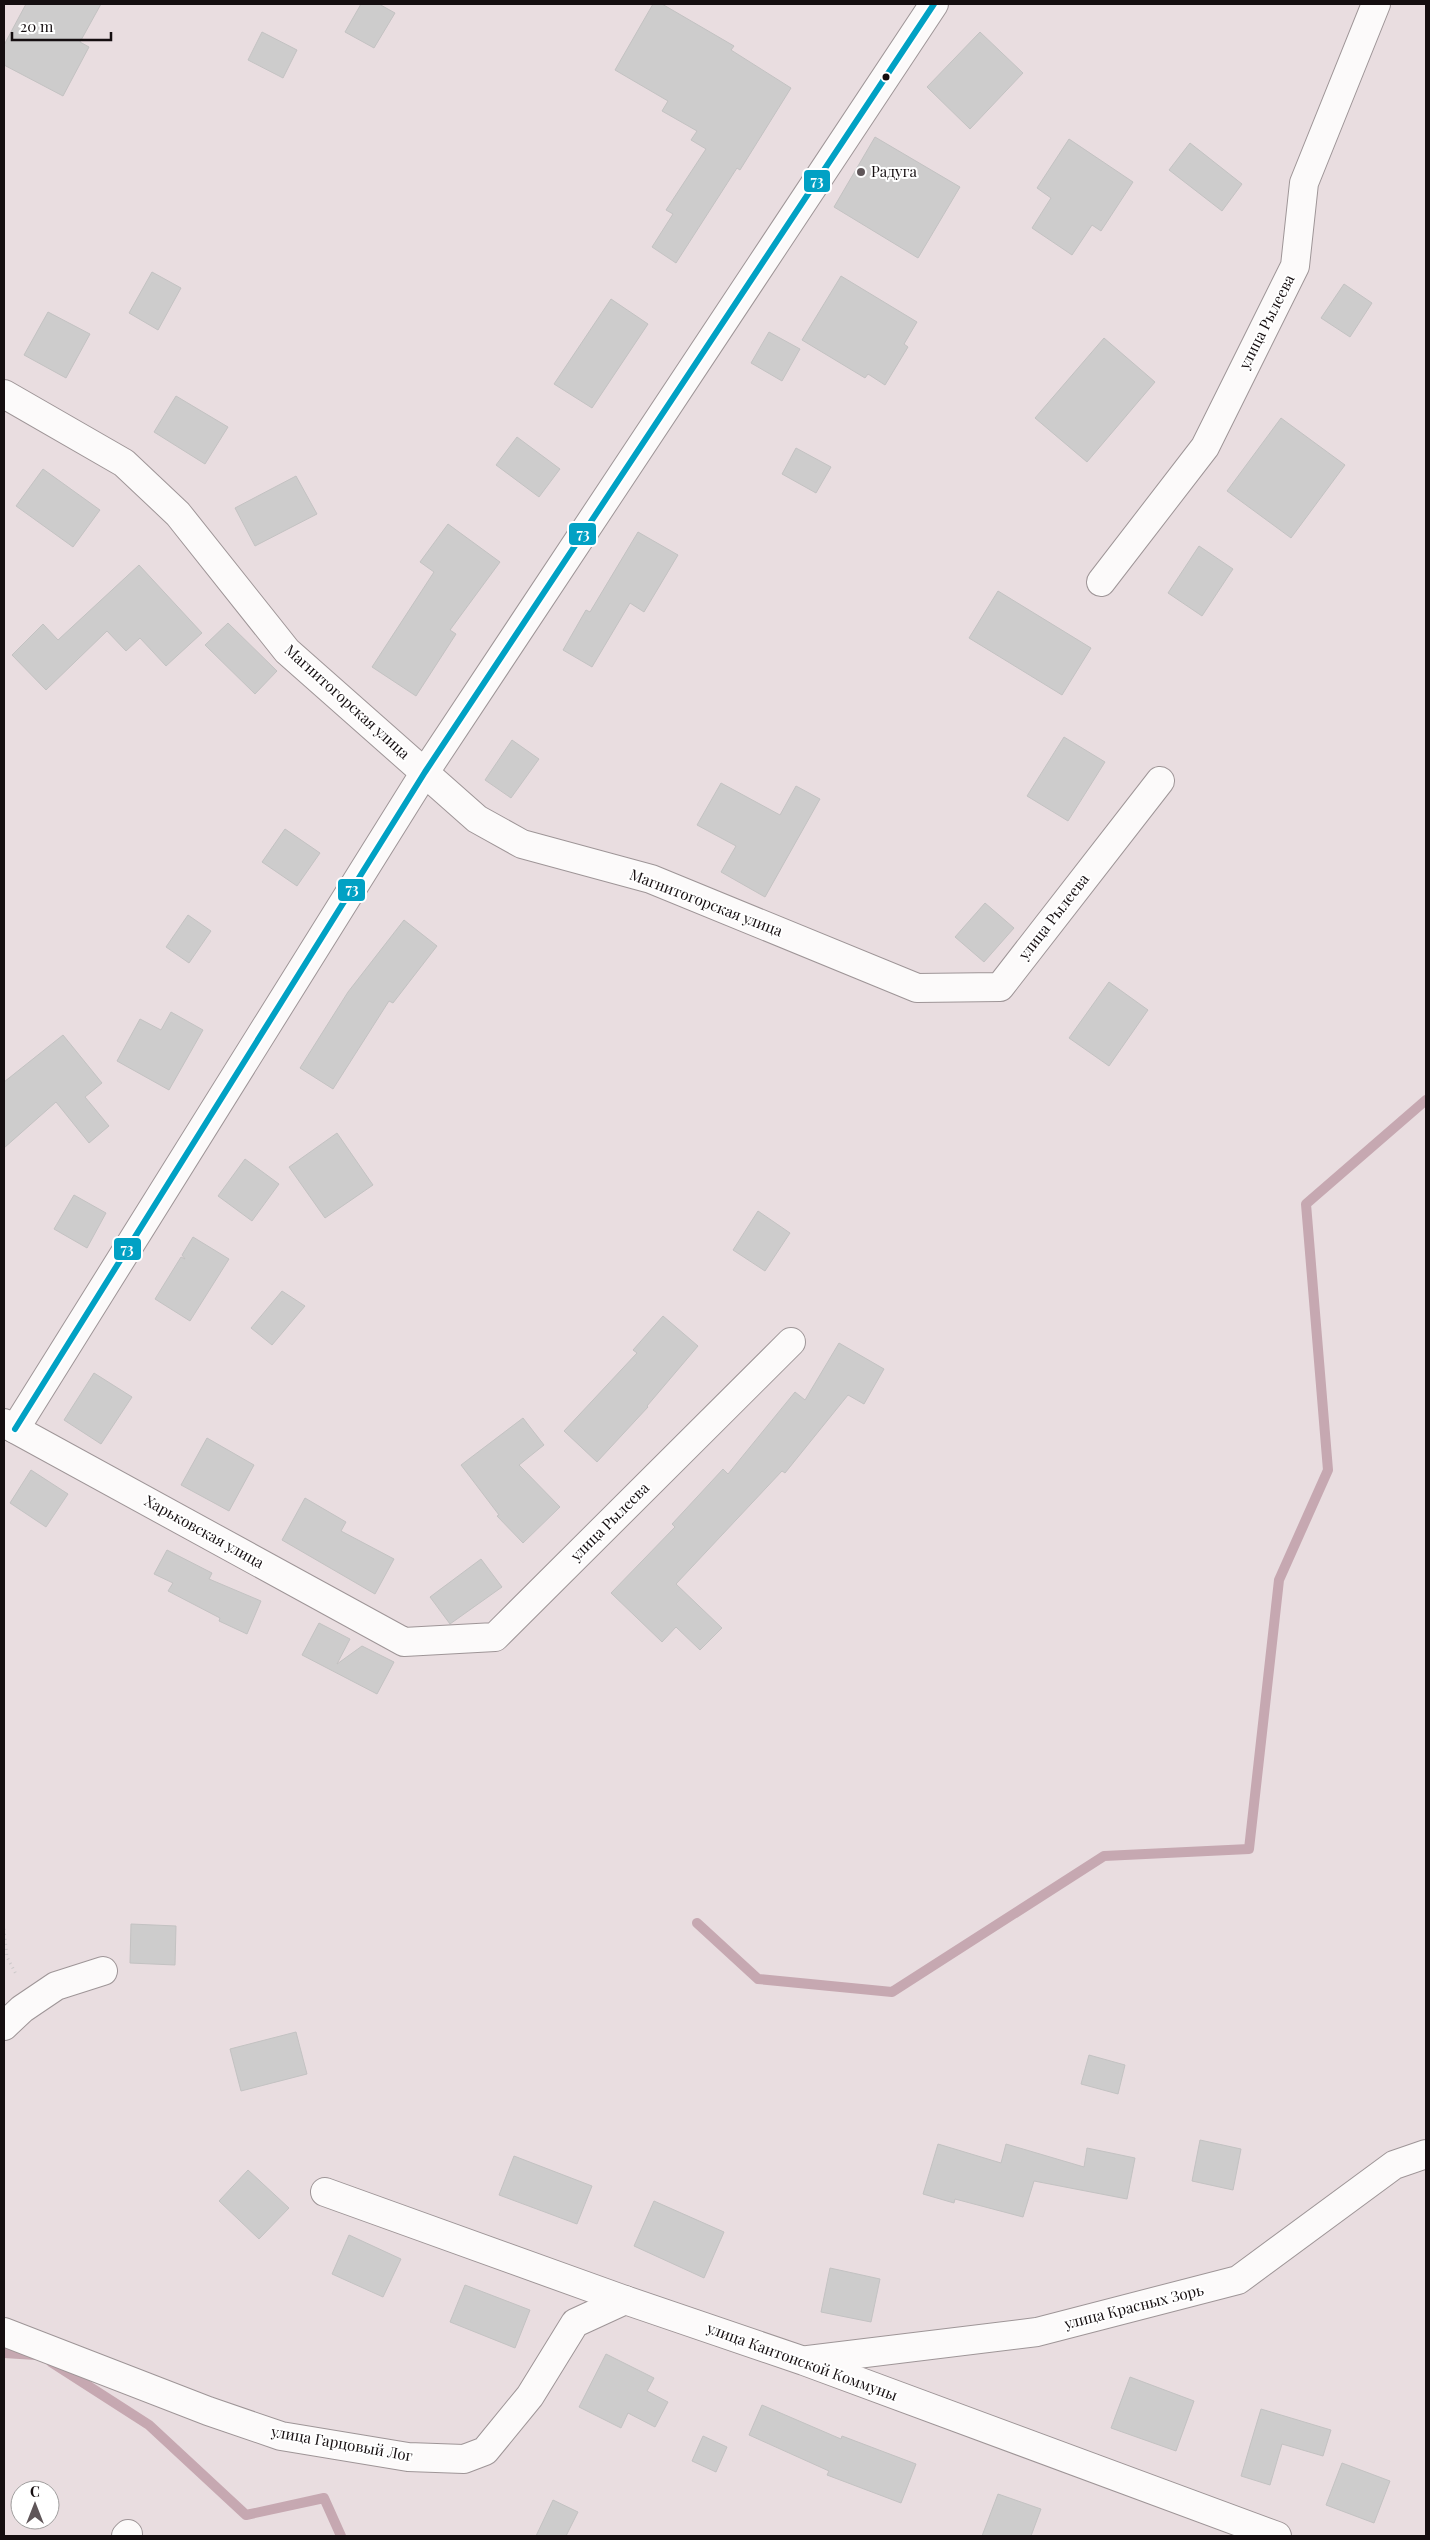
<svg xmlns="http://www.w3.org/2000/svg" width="1430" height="2540" font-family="'Playfair Display',serif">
  <rect width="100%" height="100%" fill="#e9dde0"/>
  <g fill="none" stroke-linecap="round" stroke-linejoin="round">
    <g stroke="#c6a8b1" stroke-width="10">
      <path d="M697 1923 758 1979 892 1992 1104 1856 1249 1849 1279 1580 1328 1470 1306 1204 1426 1100"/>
      <path d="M4 2353 36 2355"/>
      <path d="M51 2362 149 2425 246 2515 324 2498 341 2536"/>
    </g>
  </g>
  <g fill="#cdcccc" stroke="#c3c2c2">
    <path d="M26 4H101L80 42 89 47 63 96 4 65V45Z"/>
    <path d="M361 4H379L395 13 374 48 345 32Z"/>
    <path d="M653 4H662L734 46 731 50 791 88 740 170 737 168 676 263 652 247 673 214 666 210 706 149 691 140 697 131 662 111 668 101 615 70Z"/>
    <path d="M262 32 297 50 283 78 248 60Z"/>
    <path d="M980 32 1023 73 970 129 927 87Z"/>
    <path d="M875 137 960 187 918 258 834 207Z"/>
    <path d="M1069 139 1133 182 1101 231 1092 225 1072 255 1032 228 1051 198 1037 188Z"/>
    <path d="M1190 143 1242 184 1222 211 1169 170Z"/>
    <path d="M152 272 181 288 158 330 129 313Z"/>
    <path d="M841 276 917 322 904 344 908 347 885 385 868 374 865 378 802 340Z"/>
    <path d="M1344 284 1372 303 1350 337 1321 318Z"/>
    <path d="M611 299 648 324 592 408 554 384Z"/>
    <path d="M48 312 90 334 66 378 24 355Z"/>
    <path d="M769 332 800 349 782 381 751 363Z"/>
    <path d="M1104 338 1155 382 1087 462 1035 418Z"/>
    <path d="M176 396 228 427 205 464 154 432Z"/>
    <path d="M1281 418 1345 465 1291 538 1227 491Z"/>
    <path d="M517 437 560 469 539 497 496 465Z"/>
    <path d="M796 448 831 467 816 493 782 474Z"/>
    <path d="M43 469 100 510 73 547 16 506Z"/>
    <path d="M296 476 317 514 255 546 235 508Z"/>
    <path d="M448 524 500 562 450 630 456 634 416 696 372 667 434 572 420 562Z"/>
    <path d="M638 532 678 555 644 612 630 603 592 667 563 650 586 610 590 612Z"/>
    <path d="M1199 546 1233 569 1202 616 1168 593Z"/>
    <path d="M139 565 202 633 166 666 140 638 126 651 107 631 46 690 12 655 43 624 58 640Z"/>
    <path d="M998 591 1091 648 1062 695 969 638Z"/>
    <path d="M228 623 277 671 255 694 205 645Z"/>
    <path d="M1064 737 1105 762 1068 821 1027 796Z"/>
    <path d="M512 740 539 759 511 798 485 780Z"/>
    <path d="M721 783 780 815 796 786 820 799 765 897 721 872 736 846 697 825Z"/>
    <path d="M285 829 320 853 297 886 262 862Z"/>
    <path d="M985 903 1014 928 984 962 955 937Z"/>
    <path d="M188 915 211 931 189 963 166 947Z"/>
    <path d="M404 920 437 946 393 1003 389 1001 333 1089 300 1068 348 992Z"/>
    <path d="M1109 982 1148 1010 1109 1066 1069 1038Z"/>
    <path d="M171 1012 203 1030 169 1090 117 1061 140 1019 161 1030Z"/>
    <path d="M63 1035 102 1083 85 1097 109 1126 89 1143 56 1102 4 1148V1082Z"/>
    <path d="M337 1133 373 1185 325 1218 289 1167Z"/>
    <path d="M245 1159 279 1184 252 1221 218 1196Z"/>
    <path d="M74 1195 106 1213 87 1248 54 1229Z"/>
    <path d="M758 1211 790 1233 765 1271 733 1250Z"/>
    <path d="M193 1237 229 1259 190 1321 155 1299 181 1257 185 1259 182 1255Z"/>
    <path d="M282 1291 305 1306 272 1345 251 1328Z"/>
    <path d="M663 1316 698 1346 647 1406 648 1407 597 1462 564 1431 637 1353 633 1350Z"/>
    <path d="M839 1343 884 1369 864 1404 848 1395 785 1473 782 1471 676 1584 722 1628 700 1650 676 1627 662 1642 611 1593 675 1527 672 1524 723 1469 728 1474 795 1392 805 1400Z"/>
    <path d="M94 1373 132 1397 101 1444 64 1420Z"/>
    <path d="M523 1418 544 1445 519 1465 560 1507 523 1543 497 1516 499 1515 461 1465Z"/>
    <path d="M207 1438 254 1465 229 1511 181 1485Z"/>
    <path d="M31 1470 68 1494 46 1527 10 1503Z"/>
    <path d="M305 1498 346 1522 341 1531 394 1559 375 1594 282 1540Z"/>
    <path d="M167 1550 212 1573 209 1579 261 1601 247 1634 219 1621 220 1618 168 1591 173 1583 154 1574Z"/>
    <path d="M481 1559 502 1587 450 1624 430 1597Z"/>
    <path d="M319 1623 350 1639 337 1664 362 1646 394 1662 377 1694 302 1655Z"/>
    <path d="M131 1924 176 1926 175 1965 130 1963Z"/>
    <path d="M296 2032 307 2074 241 2091 230 2049Z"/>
    <path d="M1089 2055 1125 2065 1118 2094 1081 2084Z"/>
    <path d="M1200 2140 1241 2149 1233 2190 1192 2181Z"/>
    <path d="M938 2144 1001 2163 1006 2144 1084 2167 1087 2148 1135 2158 1127 2199 1034 2181 1023 2217 955 2199 954 2203 923 2194Z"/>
    <path d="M514 2156 592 2186 577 2224 499 2195Z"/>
    <path d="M248 2170 289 2208 259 2239 219 2201Z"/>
    <path d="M654 2201 724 2232 704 2278 634 2246Z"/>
    <path d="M349 2235 401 2259 383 2297 332 2274Z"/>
    <path d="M830 2268 880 2279 871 2322 821 2312Z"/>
    <path d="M465 2285 530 2310 515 2348 450 2322Z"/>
    <path d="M606 2354 654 2378 647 2391 668 2402 655 2427 628 2413 621 2428 579 2407Z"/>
    <path d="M1130 2377 1194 2401 1176 2451 1111 2428Z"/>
    <path d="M762 2405 841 2439 842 2436 916 2464 901 2503 827 2475 829 2471 749 2435Z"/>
    <path d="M1261 2409 1331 2430 1323 2456 1282 2444 1270 2485 1241 2476Z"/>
    <path d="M703 2436 727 2447 716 2472 692 2461Z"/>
    <path d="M1342 2463 1390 2481 1374 2523 1326 2505Z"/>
    <path d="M998 2494 1041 2509 1031 2536H982Z"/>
    <path d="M553 2500 578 2512 566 2536H536Z"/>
  </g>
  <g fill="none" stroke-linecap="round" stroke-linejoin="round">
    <g stroke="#9e9597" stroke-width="30">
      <g id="minor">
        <path d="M4 394 124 463 178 514 287 651 477 819 522 844 651 879 917 988 1000 987 1160 781"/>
        <path d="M1101 582 1205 447 1295 266 1304 183 1376 4"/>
        <path d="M4 1423 404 1642 495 1637 791 1342"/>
        <path d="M15 1429 425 772 934 4"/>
        <path d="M4 2026 22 2009 56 1986 103 1971"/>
        <path d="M325 2192 625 2300 804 2361 1277 2536"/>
        <path d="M4 2332 208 2411 281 2436 408 2457 464 2459 485 2451 530 2396 575 2323 625 2300"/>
        <path d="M808 2360 1037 2332 1238 2280 1394 2165 1426 2154"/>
        <path d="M126 2536 128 2534"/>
      </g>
    </g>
    <path stroke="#ccc9ca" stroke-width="3" stroke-dasharray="1 4" stroke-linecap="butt" d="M4 1929 7 1957 17 1976"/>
    <use href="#minor" stroke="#fcfafa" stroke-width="28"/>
    <g stroke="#fff" stroke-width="10">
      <path id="bus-1" d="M15 1429 425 772 934 4"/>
    </g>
    <use href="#bus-1" stroke="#01a1c4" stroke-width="6"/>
  </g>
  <circle fill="#150e10" stroke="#fff" stroke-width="2" cx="886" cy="77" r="4.5"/>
  <circle fill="#5f5659" stroke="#fff" stroke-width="2" cx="861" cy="172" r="5"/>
  <g text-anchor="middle" stroke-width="4" stroke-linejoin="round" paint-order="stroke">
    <g font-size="15" fill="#150e10" stroke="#fff" text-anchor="start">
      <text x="871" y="177">Радуга</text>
    </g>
    <g font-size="15" fill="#150e10" stroke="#fff">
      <text transform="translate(1267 322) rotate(-63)" y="5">улица Рылеева</text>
      <text transform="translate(347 702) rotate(42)" y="5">Магнитогорская улица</text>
      <text transform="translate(706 903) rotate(21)" y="5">Магнитогорская улица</text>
      <text transform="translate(1054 917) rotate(-52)" y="5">улица Рылеева</text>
      <text transform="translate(610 1522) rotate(-45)" y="5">улица Рылеева</text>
      <text transform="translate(204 1532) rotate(29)" y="5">Харьковская улица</text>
      <text transform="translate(1134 2307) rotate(-14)" y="5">улица Красных Зорь</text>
      <text transform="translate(802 2362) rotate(20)" y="5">улица Кантонской Коммуны</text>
      <text transform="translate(342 2444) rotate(10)" y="5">улица Гарцовый Лог</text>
    </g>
  </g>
  <g stroke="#fff" stroke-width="2">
    <rect x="803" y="169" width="28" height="24" rx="5" fill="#01a1c4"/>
    <rect x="568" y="522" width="29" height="24" rx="5" fill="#01a1c4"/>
    <rect x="337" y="878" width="29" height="24" rx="5" fill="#01a1c4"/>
    <rect x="113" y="1237" width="29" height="24" rx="5" fill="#01a1c4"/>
  </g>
  <g font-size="14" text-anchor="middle" font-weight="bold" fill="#fff">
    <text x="817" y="186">73</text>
    <text x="583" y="539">73</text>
    <text x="352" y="894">73</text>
    <text x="127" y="1254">73</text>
  </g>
  <rect width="1430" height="2540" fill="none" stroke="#150e10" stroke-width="10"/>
  <g transform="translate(35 2505)"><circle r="24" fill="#ffffff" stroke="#a19f9f"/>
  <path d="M0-4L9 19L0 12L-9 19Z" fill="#5f5659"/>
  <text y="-8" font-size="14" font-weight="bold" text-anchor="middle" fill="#150e10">С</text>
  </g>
  <path d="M12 32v8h99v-8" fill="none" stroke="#150e10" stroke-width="2.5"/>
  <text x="20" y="32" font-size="15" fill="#150e10" stroke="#ffffff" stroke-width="4" paint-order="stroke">20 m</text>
</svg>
